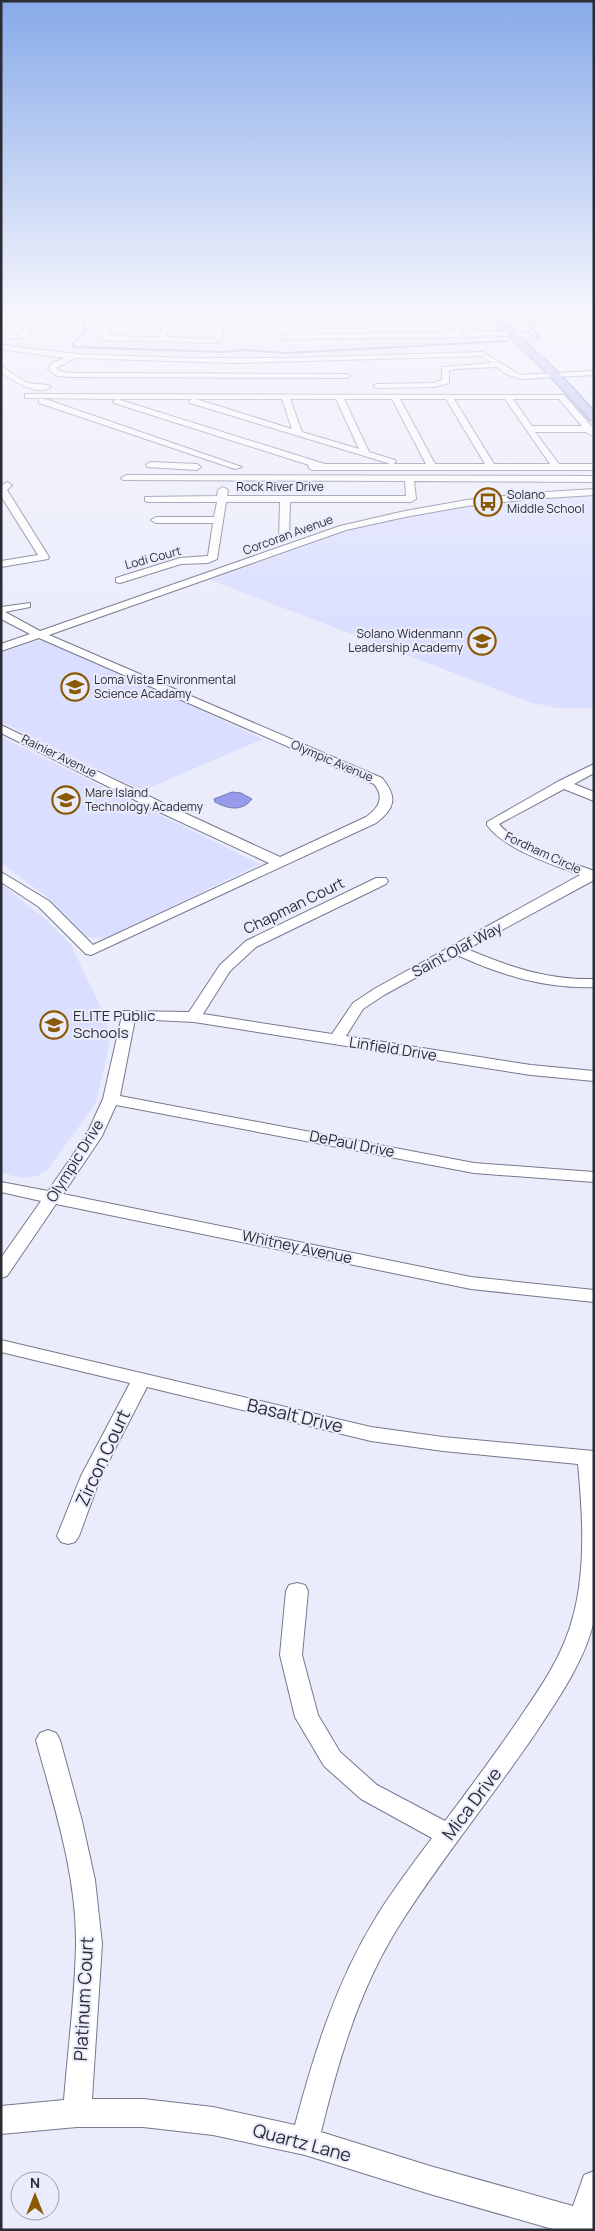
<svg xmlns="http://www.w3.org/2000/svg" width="595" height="2231" font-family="Manrope,sans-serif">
  <rect width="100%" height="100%" fill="#eaecfb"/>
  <g fill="#dbdfff">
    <path d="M594 493V708H558L532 703 210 580 362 526 420 513 493 502Z"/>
    <path d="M40 641H48L263 739 142 791 1 722V652L30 642Z"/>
    <path d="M1 737 260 864 117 933 104 938 86 937 47 897 1 863Z"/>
    <path d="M1 884 45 919 71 945 104 1014 111 1037 96 1103 47 1170 37 1176 23 1178 1 1173Z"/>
  </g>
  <path fill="#979beb" stroke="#7679b4" d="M232 792 241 793 252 799C242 812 228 809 215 802L214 799Z"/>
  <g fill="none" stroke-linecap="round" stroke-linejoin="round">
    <g stroke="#7679b4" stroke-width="2">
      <path d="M84 317C86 333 86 333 73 343V347L224 352 245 350 286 353 507 341"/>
      <path d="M536 338H540L529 325 551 317"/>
    </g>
    <g stroke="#76788e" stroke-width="2">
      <g id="minor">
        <path d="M23 317H31V334L18 339 1 338V334L17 335 24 331Z"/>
        <path d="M107 317H115L108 336 159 337 165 317H172L166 337 213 339 219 317H227L220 341 216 343 104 340 100 338Z"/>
        <path d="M284 317H400L396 319 287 320Z"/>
        <path d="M449 317H455L463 329 461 332 484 331 527 333 531 335 527 337 484 335 476 337 284 339 280 337 284 335 454 332 455 329Z"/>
        <path d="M1 345 77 354 187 358H286L483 352 520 375 594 371V375L520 379 506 374 497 367 455 369 449 371V383L434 387 377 388 373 386 377 384 433 383 442 380V367L492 363 482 356 236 363 75 358 56 368 62 372 73 373 346 374 350 376 346 378 73 377 57 376 48 369 52 363 65 358 1 349Z"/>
        <path d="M1 366 27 383 47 385 51 387C36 397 13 380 1 372Z"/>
        <path d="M25 394 561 395H564L594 429V437L586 432H535L559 464H594V470H312L308 467 309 465 114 403 113 401 117 399 28 398H25ZM117 399H192L189 401 190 403 391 464H325ZM194 399H282L292 429 196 399ZM290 399H336L359 449 302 432ZM344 399H392L426 464H393L396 462 395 460 369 452ZM400 399H446L485 464H435ZM454 399H505L550 464H494ZM513 399H559L582 426H532Z"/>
        <path d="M39 399H45L242 467 235 469 39 403Z"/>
        <path d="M150 462 197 464 201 467 197 470 147 467 146 465Z"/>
        <path d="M126 475 594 476V482L414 481 416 499 411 502H290L289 538 284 541 279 538 280 502H226L217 559 208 563 181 564 120 583 116 582V578L180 558 208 556 213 523H156L151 520 156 517H214L217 502H148L145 501V497L217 496 218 490 223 487 228 490 227 496H406L405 481 123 480 121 478Z"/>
        <path d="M7 482 12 485 7 490 49 557 48 559 1 567V561L38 555 1 496V486Z"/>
        <path d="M594 489V495L530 499 467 506 405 517 346 530 49 635 382 778C398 797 395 809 376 823L91 955 86 954 39 907 1 882V872L49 901 93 945 269 863 155 810 1 733V725L165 804 280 857 366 817C379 808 385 797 374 784L39 638 1 651V644L30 634 1 619V607L30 603V607L5 612 40 631 340 526 405 511 467 500 530 493Z"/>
        <path d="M594 764V773L574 784 594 792V801L564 789 499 824C517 846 567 861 594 871V880L467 949C509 967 548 980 594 979V987C545 989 501 975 457 955L384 995 363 1009 346 1036 531 1065 594 1071V1081L531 1075 194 1022 135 1019 120 1096 474 1163 594 1172V1182L474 1173 116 1105 102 1136 63 1194 471 1277 594 1290V1302L471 1289 56 1204 7 1276 1 1278V1258L41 1201 1 1192V1182L48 1191 86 1136 103 1099 123 1011 189 1012 220 965 246 941 376 878H386L388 881 386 884 256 947 230 971 203 1014 332 1034 353 1003 374 989 580 875C552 864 505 850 487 825V822L559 781Z"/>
        <path d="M1 1340 371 1427 443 1437 594 1451V1620C585 1661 558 1699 535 1734 492 1797 443 1857 402 1921 360 1986 339 2058 321 2132L430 2166 573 2206 584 2175 594 2171V2230H556L430 2194 305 2155 213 2135 143 2127H77L1 2134V2106L64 2100C68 2049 75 1996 76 1945 77 1876 54 1806 36 1740L40 1733 48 1730 56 1733 60 1740 82 1821 95 1880 102 1944 92 2099H143L213 2107 295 2125C314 2053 336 1983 375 1919 392 1891 412 1865 432 1838L361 1799 324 1766 295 1717 280 1655 286 1591 289 1585 297 1583 305 1585 308 1591 302 1655 318 1715 340 1752 377 1785 445 1821C470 1788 495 1754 519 1719 538 1691 558 1663 569 1630 587 1578 583 1517 578 1464L443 1451 371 1441 147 1387 101 1476 79 1536 75 1542 68 1544 61 1542 57 1536 81 1476 130 1383 1 1352Z"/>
      </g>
    </g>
    <g stroke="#5b5ca8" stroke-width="2">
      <path id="major" d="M489 317H499L559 373 594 411V421L590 420 551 377Z"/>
    </g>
    <use href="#minor" fill="#fff" fill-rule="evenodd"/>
    <use href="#major" fill="#adadf0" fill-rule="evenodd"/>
  </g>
  <linearGradient id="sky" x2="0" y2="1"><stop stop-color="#87aae9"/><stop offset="0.5" stop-color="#f6f6fd"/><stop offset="1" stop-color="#f6f6fd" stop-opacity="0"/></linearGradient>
  <rect width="595" height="629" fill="url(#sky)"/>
  <defs>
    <g id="bus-ring" transform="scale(1.4375)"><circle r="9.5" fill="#eaecfb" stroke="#8b5803" stroke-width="1.5"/><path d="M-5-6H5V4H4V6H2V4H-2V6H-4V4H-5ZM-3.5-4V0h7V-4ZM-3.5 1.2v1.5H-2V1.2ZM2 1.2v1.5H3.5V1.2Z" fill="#8b5803"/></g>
    <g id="school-ring" transform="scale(1.4375)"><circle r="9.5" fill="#eaecfb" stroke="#8b5803" stroke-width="1.5"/><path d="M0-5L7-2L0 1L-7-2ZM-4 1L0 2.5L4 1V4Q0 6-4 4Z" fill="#8b5803"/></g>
  </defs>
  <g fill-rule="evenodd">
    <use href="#bus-ring" x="488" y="502"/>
    <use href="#school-ring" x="482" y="641"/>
    <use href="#school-ring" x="75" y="687"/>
    <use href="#school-ring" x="66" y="800"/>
    <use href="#school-ring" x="54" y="1025"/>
  </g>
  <g text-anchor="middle" stroke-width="4" stroke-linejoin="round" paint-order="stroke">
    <g font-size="12" fill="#2a2b34" stroke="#eaecfb">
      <text x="280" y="491">Rock River Drive</text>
      <text transform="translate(288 535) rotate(-20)" y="4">Corcoran Avenue</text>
      <text transform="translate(153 558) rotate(-15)" y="4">Lodi Court</text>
      <text transform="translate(59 756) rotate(26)" y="4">Rainier Avenue</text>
      <text transform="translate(332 761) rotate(23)" y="4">Olympic Avenue</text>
      <text transform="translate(543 853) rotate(25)" y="4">Fordham Circle</text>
    </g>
    <g font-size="12" fill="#2a2b34" stroke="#eaecfb" text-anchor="start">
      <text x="507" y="499">Solano<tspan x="507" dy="14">Middle School</tspan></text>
      <text x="463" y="638" text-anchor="end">Solano Widenmann<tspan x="463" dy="14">Leadership Academy</tspan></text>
      <text x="94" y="684">Loma Vista Environmental<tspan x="94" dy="14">Science Acadamy</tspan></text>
      <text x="85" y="797">Mare Island<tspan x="85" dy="14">Technology Academy</tspan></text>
    </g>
    <g font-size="15" fill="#2a2b34" stroke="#eaecfb">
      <text transform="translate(294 906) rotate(-26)" y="5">Chapman Court</text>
      <text transform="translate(457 950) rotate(-28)" y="5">Saint Olaf Way</text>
      <text transform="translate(393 1049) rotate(9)" y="5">Linfield Drive</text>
      <text transform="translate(352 1144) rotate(11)" y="5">DePaul Drive</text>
      <text transform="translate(75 1161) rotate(-58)" y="5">Olympic Drive</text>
      <text transform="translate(297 1247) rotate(12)" y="5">Whitney Avenue</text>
    </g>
    <g font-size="15" fill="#2a2b34" stroke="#eaecfb" text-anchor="start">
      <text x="73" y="1021">ELITE Public<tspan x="73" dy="17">Schools</tspan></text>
    </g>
    <g font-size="18" fill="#2a2b34" stroke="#eaecfb">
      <text transform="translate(295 1416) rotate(13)" y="6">Basalt Drive</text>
      <text transform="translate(103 1458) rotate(-65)" y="6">Zircon Court</text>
      <text transform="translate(472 1804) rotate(-53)" y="6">Mica Drive</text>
      <text transform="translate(84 1999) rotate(-87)" y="6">Platinum Court</text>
      <text transform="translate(302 2143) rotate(15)" y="6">Quartz Lane</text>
    </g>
  </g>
  <rect width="595" height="2231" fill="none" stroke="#2a2b34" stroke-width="5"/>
  <g transform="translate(35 2196)"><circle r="24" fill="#eaecfb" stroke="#9d9fab"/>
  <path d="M0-4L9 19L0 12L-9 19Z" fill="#8b5803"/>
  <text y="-8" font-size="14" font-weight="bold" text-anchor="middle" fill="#2a2b34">N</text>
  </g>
</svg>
